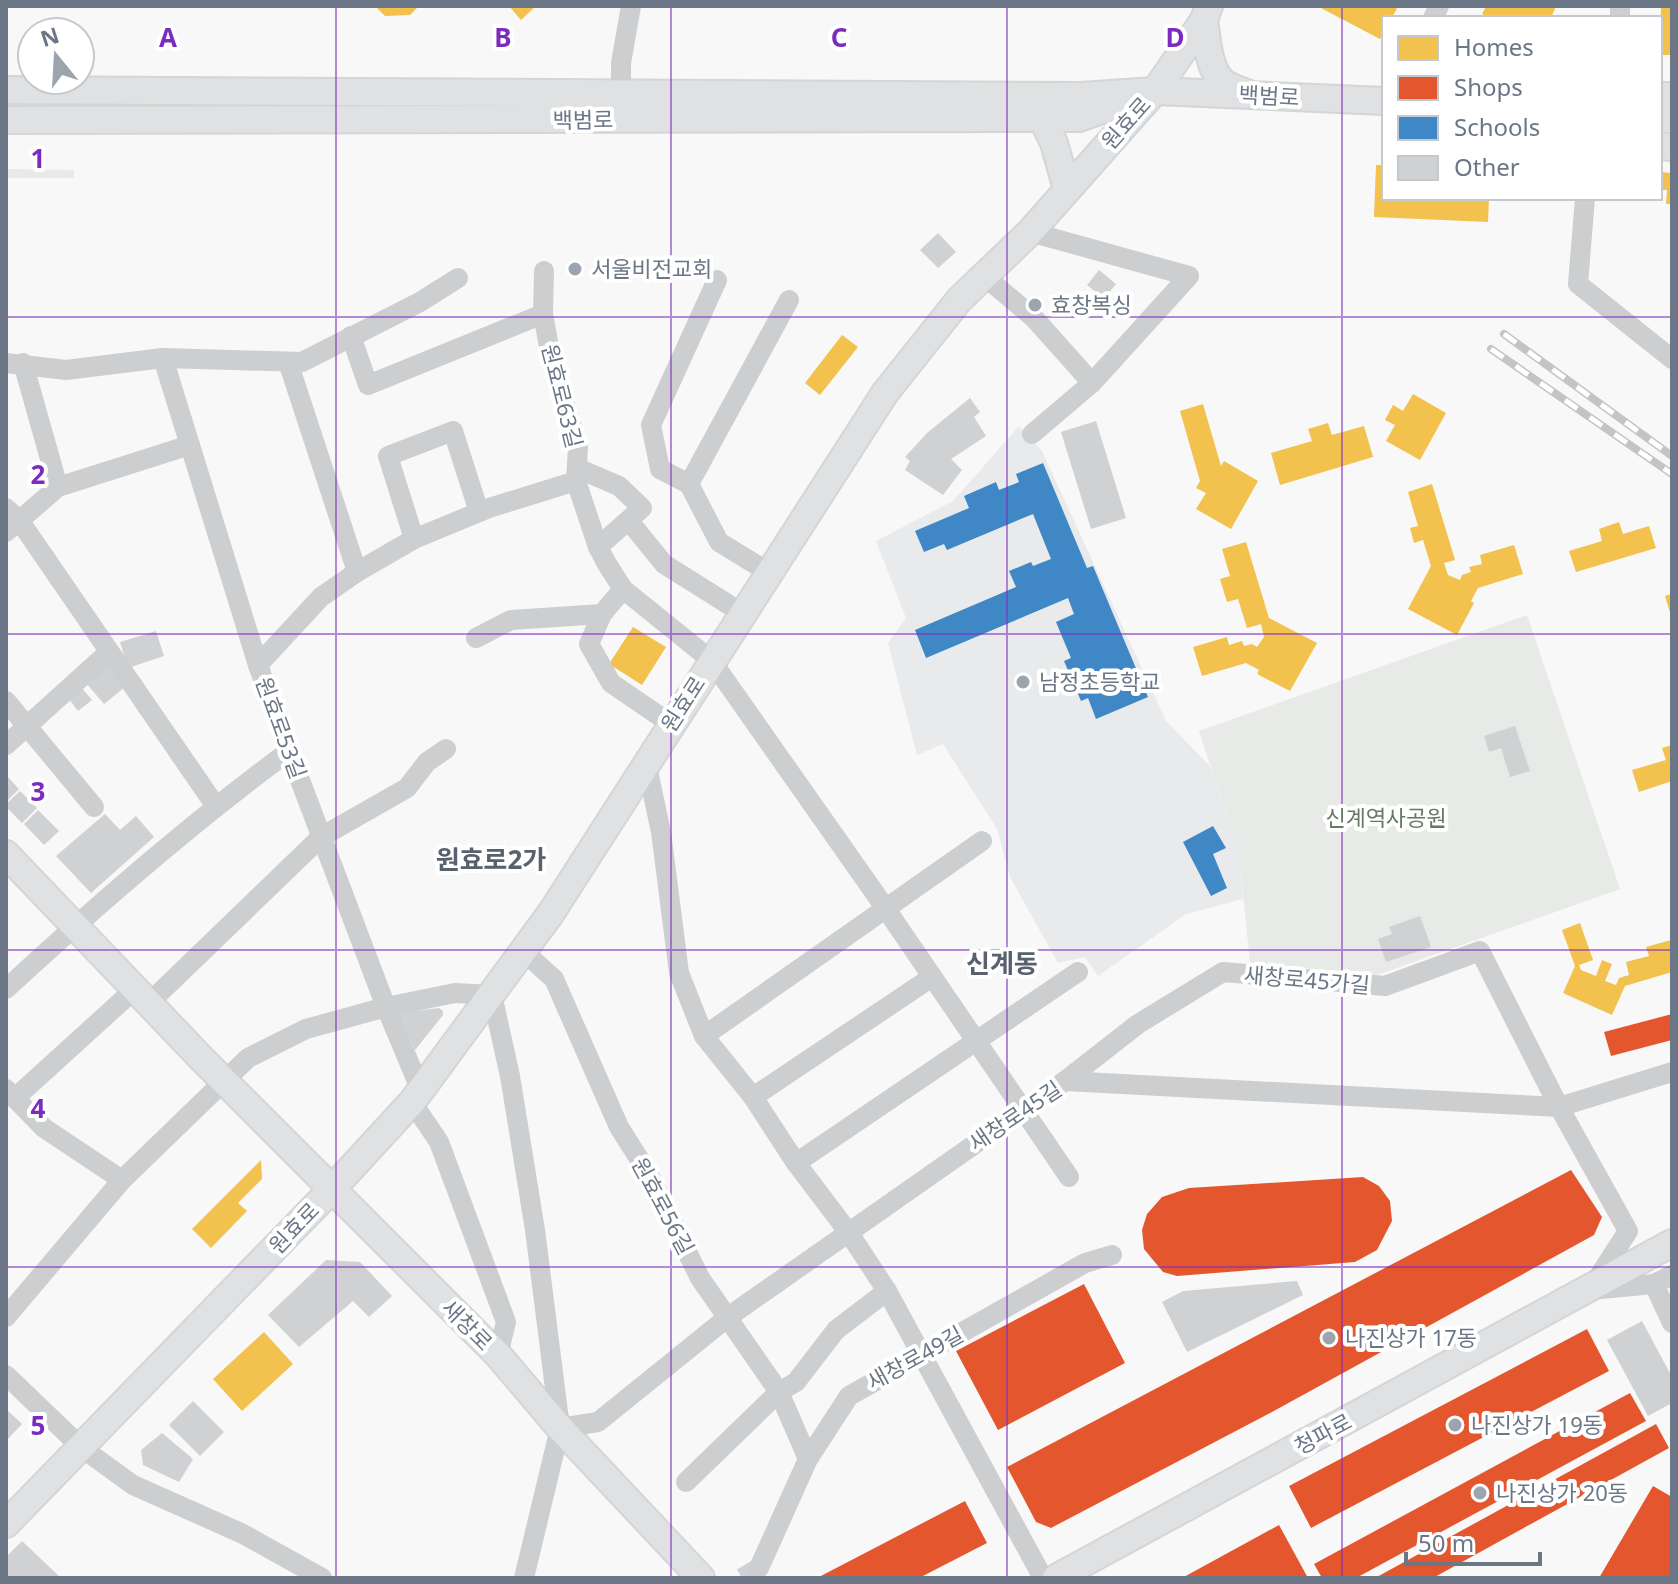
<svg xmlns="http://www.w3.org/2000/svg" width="1678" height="1584" font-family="'Noto Sans','Noto Sans KR',sans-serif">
  <rect width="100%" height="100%" fill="#f8f8f8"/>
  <path fill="#e8eaeb" d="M1019 426 1042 451 1166 721 1210 766 1239 855 1243 899 1186 914 1098 976 1085 957 1058 963 1010 877 997 829 943 744 917 755 888 643 906 618 876 541 953 501Z"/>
  <g fill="#e7eae6">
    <path d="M6 169 74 170V178H6Z"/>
    <path d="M1527 615 1620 889 1377 975 1250 963 1239 855 1199 731Z"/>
  </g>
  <g fill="#f2c14e">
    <path d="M375 6H419L410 15 385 16Z"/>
    <path d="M509 6H536L521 20Z"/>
    <path d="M1317 6H1398L1392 18H1384V32L1380 39Z"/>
    <path d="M1486 6H1556L1551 18H1491L1482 14Z"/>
    <path d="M1661 6H1672V55H1660Z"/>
    <path d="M1376 165H1384V198H1489L1488 222 1374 217Z"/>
    <path d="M1660 172 1672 173V204H1666L1667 190H1660Z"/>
    <path d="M842 335 858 347 820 395 805 383Z"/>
    <path d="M1413 394 1446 413 1420 460 1386 441 1395 425 1385 420 1393 405 1403 411Z"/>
    <path d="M1203 404 1221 466 1224 461 1258 481 1231 529 1196 509 1206 493 1196 488 1200 481 1180 411Z"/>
    <path d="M1328 423 1332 435 1364 426 1373 457 1280 485 1271 453 1312 441 1308 429Z"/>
    <path d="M1432 484 1455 560 1444 563 1448 575 1460 580 1462 575 1471 572 1469 567 1482 564 1480 555 1514 545 1523 574 1478 588 1471 601 1474 603 1457 635 1408 609 1431 566 1423 540 1414 543 1410 528 1418 526 1408 492Z"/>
    <path d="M1619 522 1623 534 1649 526 1656 548 1576 572 1569 551 1602 541 1599 529Z"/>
    <path d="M1246 542 1269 618 1317 643 1290 691 1257 674 1259 670 1246 663 1202 676 1193 647 1227 637 1229 645 1242 641 1244 646 1252 644 1257 647 1264 637 1261 624 1247 628 1238 599 1227 602 1220 579 1230 576 1222 549Z"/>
    <path d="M1672 594V616H1671L1665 596Z"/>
    <path d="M633 627 666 647 642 685 609 664Z"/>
    <path d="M1672 745V781L1639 792 1632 770 1666 760 1662 748Z"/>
    <path d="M1580 923 1593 960 1579 965 1581 970 1596 976 1602 960 1612 964 1605 981 1616 985 1619 978 1629 975 1626 962 1649 956 1646 947 1671 940 1672 972 1625 986 1612 1015 1563 993 1575 966 1562 930Z"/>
    <path d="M261 1160 262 1179 238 1203 247 1211 211 1248 192 1229Z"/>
    <path d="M264 1332 293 1364 242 1411 213 1379Z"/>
  </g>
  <g fill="#e4572e">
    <path d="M1672 1014V1040L1611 1056 1604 1032Z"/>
    <path d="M1571 1170 1602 1217 1594 1235 1272 1412 1051 1528 1036 1522 1007 1467Z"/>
    <path d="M1363 1177 1379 1186 1390 1201 1392 1221 1377 1250 1355 1262 1177 1276 1163 1272 1144 1249 1142 1230 1147 1214 1162 1197 1189 1188Z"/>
    <path d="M1084 1284 1125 1363 998 1430 956 1351Z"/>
    <path d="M1587 1329 1609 1371 1311 1528 1289 1486Z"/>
    <path d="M1630 1393 1646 1421 1356 1578H1322L1314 1564Z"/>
    <path d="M1656 1424 1669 1448 1433 1578H1375Z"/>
    <path d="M1653 1486 1672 1497V1578H1599Z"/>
    <path d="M965 1501 987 1543 919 1578H817Z"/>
    <path d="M1279 1525 1308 1578H1182Z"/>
  </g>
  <g fill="#3f88c5">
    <path d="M1043 463 1087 568 1093 566 1148 697 1096 719 1088 698 1081 701 1064 661 1071 658 1056 622 1074 614 1068 598 926 658 915 630 1016 587 1009 571 1031 562 1033 566 1051 559 1033 514 947 550 944 544 924 552 915 531 969 508 964 496 996 482 999 490 1019 482 1016 474Z"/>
    <path d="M1213 826 1226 848 1213 854 1227 888 1211 896 1183 842Z"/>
  </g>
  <g fill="#d0d1d3">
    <path d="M938 233 956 252 938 268 920 250Z"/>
    <path d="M1099 270 1116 284 1104 299 1087 285Z"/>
    <path d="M970 398 980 412 974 417 986 436 951 459 962 470 943 495 905 470 910 461 905 457 927 433Z"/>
    <path d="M1096 421 1126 518 1091 529 1061 432Z"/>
    <path d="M156 631 164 656 128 668 120 642Z"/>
    <path d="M108 664 125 687 104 704 86 683Z"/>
    <path d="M81 687 92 700 78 711 68 698Z"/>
    <path d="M1515 726 1530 771 1510 777 1501 748 1489 752 1484 736Z"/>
    <path d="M6 775 19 789 6 802Z"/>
    <path d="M20 791 37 808 22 823 6 807V804Z"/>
    <path d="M38 810 59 831 44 845 24 824Z"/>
    <path d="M105 814 120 830 136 816 154 837 91 893 56 856Z"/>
    <path d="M1420 916 1431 947 1386 962 1378 939 1392 934 1389 927Z"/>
    <path d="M439 1008 443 1011V1015L415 1050 399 1013Z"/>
    <path d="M326 1260 360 1262 392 1296 369 1317 353 1301 299 1347 268 1315Z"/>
    <path d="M1297 1281 1303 1295 1187 1352 1162 1302 1183 1291Z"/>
    <path d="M1642 1321 1672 1377V1403L1648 1416 1607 1340Z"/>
    <path d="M193 1401 224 1432 200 1456 169 1425Z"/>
    <path d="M6 1409 22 1424 6 1441Z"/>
    <path d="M162 1433 193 1459 179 1482 143 1465 141 1450Z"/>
    <path d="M22 1541 61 1578H6V1557Z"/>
  </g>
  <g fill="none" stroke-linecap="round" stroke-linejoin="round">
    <path stroke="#ced1d6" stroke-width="20" stroke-dasharray="20 10" stroke-linecap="butt" d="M742 1578 759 1568"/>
    <g stroke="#d4d5d6" stroke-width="30">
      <g id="major">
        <path d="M1204 20C1207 38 1208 69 1223 82 1229 87 1240 90 1247 93"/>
        <path d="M6 90 1081 96 1155 91 1384 101"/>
        <path d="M1660 96H1672"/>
        <path d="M1042 118 1054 143 1067 189"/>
        <path d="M1660 119H1672"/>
        <path d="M6 120 1042 118H1079L1124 102"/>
        <path d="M1660 146 1672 147"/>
        <path d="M6 854 201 1058 498 1355 560 1428 701 1578"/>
        <path d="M6 1524 332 1189 412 1102 551 913 885 393 959 300 1030 232 1155 91 1204 20 1209 6"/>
        <path d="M1056 1578 1672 1243"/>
      </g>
    </g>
    <g stroke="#cdcecf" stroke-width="20">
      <path d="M1433 18 1439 6"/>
      <path d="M1620 18V6"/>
      <path d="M621 105V63L631 6"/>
      <path d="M1585 198 1578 284 1672 359"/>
      <path d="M1030 232 1189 276 1092 383 1032 434"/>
      <path d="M544 271 543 314 552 363 578 447 576 481 598 547 607 564 623 589 711 660 886 909 1069 1177"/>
      <path d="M984 276 1034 318 1092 383"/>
      <path d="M717 280 651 425 660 469 689 484 789 300"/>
      <path d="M351 336 368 385 543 314"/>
      <path d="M163 358 258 665 289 751 386 1007 421 1091"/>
      <path d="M288 362 357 572"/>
      <path d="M6 363 66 370 163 358 302 362 420 302 458 278"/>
      <path d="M23 363 58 487"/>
      <path d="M577 468 619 486 642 508 598 547"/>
      <path d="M689 484 719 542 768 572"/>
      <path d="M6 508 19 520 215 805"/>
      <path d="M629 521 664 564 742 613"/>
      <path d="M6 532 58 487 190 445"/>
      <path d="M414 539 388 456 453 431 479 512"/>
      <path d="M623 589 602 614 589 644 611 683 671 724"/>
      <path d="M476 638 511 620 602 614"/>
      <path d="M258 665 321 597 357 572 414 539 489 508 576 481"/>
      <path d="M6 701 94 807"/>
      <path d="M6 745 109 652"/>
      <path d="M646 762 661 832 679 973 704 1036 753 1097 796 1163 849 1233 887 1291 1043 1578"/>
      <path d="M524 952 554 979 619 1127 648 1173 700 1278 779 1392 808 1459"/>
      <path d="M6 989C97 905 189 825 289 751"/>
      <path d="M149 1003 321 837 407 788 427 762 446 749"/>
      <path d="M704 1036 982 841"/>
      <path d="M1065 1081 1138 1024 1223 972 1385 986 1480 951 1559 1107 1628 1231 1592 1287"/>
      <path d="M6 1089 44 1128 122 1180"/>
      <path d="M753 1097 932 977"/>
      <path d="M15 1098 135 989"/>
      <path d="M412 1102 439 1142 506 1322 498 1355"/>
      <path d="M796 1163 1078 972"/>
      <path d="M1654 1284 1672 1323"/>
      <path d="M1590 1290 1654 1284 1672 1275"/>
      <path d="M6 1317 122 1180 248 1058 306 1029 386 1007 455 993 492 995 510 1076 535 1230 560 1428 524 1578"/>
      <path d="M6 1375 82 1448 133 1485 243 1534 322 1578"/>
      <path d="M560 1428 598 1422 728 1317 1065 1081 1559 1107 1672 1072"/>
      <path d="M686 1482 779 1392 796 1382 836 1330 887 1291"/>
      <path d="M759 1568 808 1459 849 1396 1085 1263 1112 1255"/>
    </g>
    <use href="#major" stroke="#e0e1e2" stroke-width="26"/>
    <g stroke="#c3c4c5" stroke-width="8">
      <g id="rail">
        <path d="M1504 334 1672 456"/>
        <path d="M1491 349 1672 474"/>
      </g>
    </g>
    <use href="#rail" stroke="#fff" stroke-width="5" stroke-dasharray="15" stroke-linecap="butt"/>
  </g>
  <path fill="none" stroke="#7b2cbf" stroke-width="2" stroke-opacity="0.55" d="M336 6V1578M671 6V1578M1007 6V1578M1342 6V1578M6 317H1672M6 634H1672M6 950H1672M6 1267H1672"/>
  <g fill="#9ca4ae" stroke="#fff" stroke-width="3">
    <circle cx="575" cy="269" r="8"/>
    <circle cx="1035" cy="305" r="8"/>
    <circle cx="1023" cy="682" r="8"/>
    <circle cx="1329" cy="1338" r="8"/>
    <circle cx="1455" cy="1425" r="8"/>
    <circle cx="1480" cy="1493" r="8"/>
  </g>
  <g text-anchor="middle" stroke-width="8" stroke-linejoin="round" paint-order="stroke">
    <g font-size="22" fill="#6b7786" stroke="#fff">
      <text transform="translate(1269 96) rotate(3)" y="8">백범로</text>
      <text transform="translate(583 120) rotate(-1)" y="8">백범로</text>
      <text transform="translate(1126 123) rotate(-48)" y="8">원효로</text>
      <text transform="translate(562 396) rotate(76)" y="8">원효로63길</text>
      <text transform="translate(683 704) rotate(-57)" y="8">원효로</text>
      <text transform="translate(281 728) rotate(70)" y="8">원효로53길</text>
      <text transform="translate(1307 980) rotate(5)" y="8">새창로45가길</text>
      <text transform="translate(1015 1116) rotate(-34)" y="8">새창로45길</text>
      <text transform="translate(663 1206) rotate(62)" y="8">원효로56길</text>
      <text transform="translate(294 1228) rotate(-46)" y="8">원효로</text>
      <text transform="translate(467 1325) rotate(45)" y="8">새창로</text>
      <text transform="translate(915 1358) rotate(-29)" y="8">새창로49길</text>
      <text transform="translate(1323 1434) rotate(-28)" y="8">청파로</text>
    </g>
    <g font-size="22" fill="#6b7786" stroke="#fff" text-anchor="start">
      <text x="591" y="277">서울비전교회</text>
      <text x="1051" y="313">효창복싱</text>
      <text x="1039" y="690">남정초등학교</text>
      <text x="1345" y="1346">나진상가 17동</text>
      <text x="1471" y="1433">나진상가 19동</text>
      <text x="1496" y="1501">나진상가 20동</text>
    </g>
    <g font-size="22" fill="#677865" stroke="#fff">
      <text x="1386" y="826">신계역사공원</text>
    </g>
    <g font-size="26" font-weight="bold" fill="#58616c" stroke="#fff">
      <text x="491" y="869">원효로2가</text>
      <text x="1002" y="973">신계동</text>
    </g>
  </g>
  <g font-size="26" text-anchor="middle" font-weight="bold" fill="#7b2cbf" stroke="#fff" stroke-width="8" stroke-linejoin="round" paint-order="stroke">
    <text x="168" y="47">A</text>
    <text x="503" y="47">B</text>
    <text x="839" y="47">C</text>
    <text x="1175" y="47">D</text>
    <text x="38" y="168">1</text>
    <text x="38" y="484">2</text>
    <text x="38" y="801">3</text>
    <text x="38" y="1118">4</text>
    <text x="38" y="1435">5</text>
  </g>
  <rect width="1678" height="1584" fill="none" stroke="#6b7786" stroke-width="16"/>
  <rect x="1382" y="16" width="280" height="184" fill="#ffffff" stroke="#c4c9cf" stroke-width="2"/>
  <rect x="1398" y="36" width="40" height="24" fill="#f2c14e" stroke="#c4c9cf" stroke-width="2"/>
  <text x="1454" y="56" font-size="24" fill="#6b7786">Homes</text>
  <rect x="1398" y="76" width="40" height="24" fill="#e4572e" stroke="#c4c9cf" stroke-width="2"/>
  <text x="1454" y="96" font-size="24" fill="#6b7786">Shops</text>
  <rect x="1398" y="116" width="40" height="24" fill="#3f88c5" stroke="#c4c9cf" stroke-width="2"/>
  <text x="1454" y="136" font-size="24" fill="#6b7786">Schools</text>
  <rect x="1398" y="156" width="40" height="24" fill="#d0d1d3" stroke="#c4c9cf" stroke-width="2"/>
  <text x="1454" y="176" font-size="24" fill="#6b7786">Other</text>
  <g transform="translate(56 56) rotate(342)"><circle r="38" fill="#ffffff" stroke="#c4c9cf" stroke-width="2"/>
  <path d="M0-6L14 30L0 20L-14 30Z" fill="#9ca4ae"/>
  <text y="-12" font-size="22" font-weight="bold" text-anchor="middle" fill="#6b7786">N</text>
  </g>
  <path d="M1406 1552v12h134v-12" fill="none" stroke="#6b7786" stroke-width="4"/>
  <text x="1418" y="1552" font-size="24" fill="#6b7786" stroke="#ffffff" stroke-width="6" paint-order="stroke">50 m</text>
</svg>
